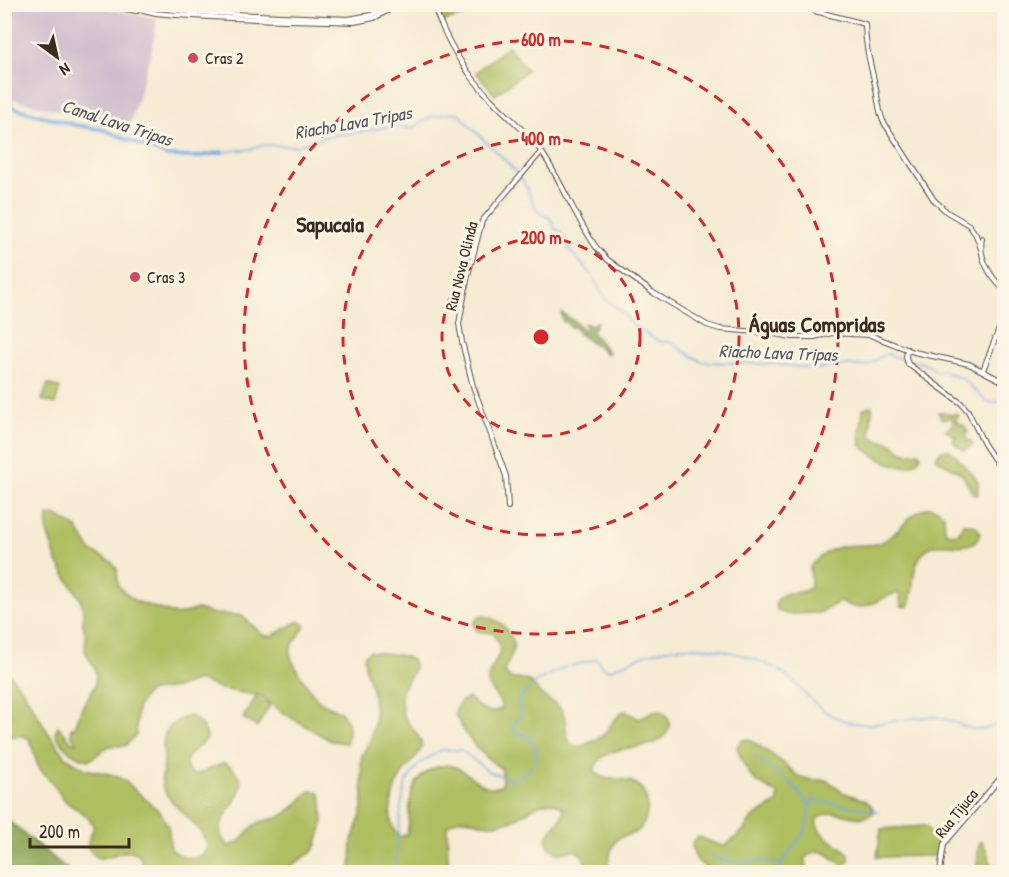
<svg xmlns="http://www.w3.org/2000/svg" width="1009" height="877" font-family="'Patrick Hand',sans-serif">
  <rect width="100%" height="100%" fill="#fcf5e5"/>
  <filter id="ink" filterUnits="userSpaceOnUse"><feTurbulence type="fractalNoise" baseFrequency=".0167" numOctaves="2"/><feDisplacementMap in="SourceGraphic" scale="12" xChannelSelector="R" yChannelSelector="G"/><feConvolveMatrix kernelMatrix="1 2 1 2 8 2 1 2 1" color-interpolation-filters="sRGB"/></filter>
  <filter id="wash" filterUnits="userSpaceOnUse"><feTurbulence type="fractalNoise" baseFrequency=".008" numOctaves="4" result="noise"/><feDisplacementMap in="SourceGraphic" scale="24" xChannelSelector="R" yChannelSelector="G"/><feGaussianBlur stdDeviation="1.35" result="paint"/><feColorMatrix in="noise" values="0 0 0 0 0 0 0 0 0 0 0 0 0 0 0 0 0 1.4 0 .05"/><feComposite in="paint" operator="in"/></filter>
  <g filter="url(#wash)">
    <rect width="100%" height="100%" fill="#f6ebd3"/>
    <path fill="#cfbdce" d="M5 5H84L157 18 153 45 130 125 126 126 59 111 5 97Z"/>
    <g fill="#aebe61" stroke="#747440" stroke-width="1.5">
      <path d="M436 5V4L487 5 486 9 442 22Z"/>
      <path d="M508 46 527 70 495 95 476 72Z"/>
      <path d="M48 384 60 388 55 404 42 400Z"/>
      <path d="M869 406 872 407C873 417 869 426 871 436L877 440 892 443 901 451 908 454 919 452 921 456C908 479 876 458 861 446L860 433 863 409Z"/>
      <path d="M938 412H942L952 415 956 413 959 416 955 419 960 425 963 424 968 432 966 435 967 442 970 440 973 445 964 450 955 444 953 440 956 437 945 430 953 426 952 418 942 419Z"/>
      <path d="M942 450H950L974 476 978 482V494L976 496 973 494 962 474 937 459 936 457Z"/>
      <path d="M929 507 937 509 944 515 945 530 949 534 959 533 963 524H970L977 527 980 534C970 559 939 533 923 553 909 569 916 590 908 607L901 606 900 595 898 593C884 595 869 609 854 607 850 606 844 603 840 601L819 613 786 614 778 611 775 604C784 584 808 600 811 583 812 579 810 572 810 567 818 557 832 547 846 546 857 544 868 547 879 543 899 536 907 513 929 507Z"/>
      <path d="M55 515 77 528 91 551 112 562 117 569 118 585 123 591 135 601 177 615 198 609 213 614 241 615 264 636H272L299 621 305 625C302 635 290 642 290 653 291 664 312 694 320 701 325 705 331 706 337 710 349 717 350 731 346 743L331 741 283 713 261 696 221 689 198 680 176 688 151 691 145 695 137 708 136 735 125 746H109L90 760C73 758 63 747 55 733L58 726 72 742 77 743 71 734V728L75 727 82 707 95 686 96 671 85 651 86 635 83 625V608L81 600 57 562 47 532 48 516Z"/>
      <path d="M485 616C500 620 516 634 513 650 511 658 506 665 504 672 511 682 515 678 524 679 532 681 537 691 542 695 548 701 556 703 561 709 569 719 562 732 571 744L578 747C586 745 600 739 605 733 613 724 614 717 625 711L639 719C643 717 647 714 651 712 663 707 673 719 668 730 655 759 607 735 594 770 605 784 618 776 632 782 651 790 651 817 639 830 632 837 621 833 615 842 609 850 610 863 605 872H582L585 861 581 854 574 850 559 854 550 848 546 840C549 826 564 824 563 808 542 792 529 816 509 821 502 823 493 825 486 824 468 822 465 812 447 826L448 865 450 872H351L352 840 361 815 363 798 361 758 371 738 375 717 373 693 366 671 364 656 370 651C381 654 392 653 402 656 426 662 408 677 403 688 400 695 401 703 402 711 405 725 420 731 422 747 417 758 409 764 402 774 392 790 383 824 400 837L407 834C411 819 407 802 414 787 418 778 425 772 434 768 464 754 477 798 502 785V769C481 756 466 737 455 715 457 705 459 701 469 698 479 708 488 717 502 708 500 694 488 692 488 683 487 662 511 657 493 633L477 631 473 624 478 618Z"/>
      <path d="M4 667 24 692 47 731 66 757 85 769 114 775 125 781 160 812 168 826 171 849C183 859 201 864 208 846 199 821 174 810 164 790 159 780 163 773 164 763 165 756 163 750 163 744 164 727 175 720 190 716 200 722 206 728 207 739L189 755 186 763 188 770 195 775 224 763C273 790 196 820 229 846 242 843 245 833 255 825 264 818 273 821 282 816 294 810 300 798 311 791L319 792 322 800 323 824 316 847 311 853 281 872H142C145 835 114 859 98 858 81 846 89 842 94 826 85 810 74 810 63 799 60 795 58 790 55 787 51 780 45 775 40 769 29 755 39 730 12 737L7 731 8 716 5 703Z"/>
      <path d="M256 697 270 705 257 727 243 718Z"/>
      <path d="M749 739 781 761 798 776 811 780H826L837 787 842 792 864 800 871 805 874 812C857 828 837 802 816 820 819 839 838 842 849 854V862L842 865C828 855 820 843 804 859L809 872H723C705 870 692 862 692 842L698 837C708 839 714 845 725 846L743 831 752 818 778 802V794L757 782 751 776 743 763 737 747 741 741Z"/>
      <path d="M925 826 940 843 937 856 877 857 881 829Z"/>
      <path d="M980 842H983L993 868 1004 872H977L978 850Z"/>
    </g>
    <g fill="#8aa557" stroke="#62683a" stroke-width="1.5">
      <path d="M561 313C566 314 580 326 583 330L586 329 584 323 591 325 597 322 592 332 609 353H603V350L583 337 582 333 579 335 575 328 570 327 566 322H563Z"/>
      <path d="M4 817 71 872H5Z"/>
    </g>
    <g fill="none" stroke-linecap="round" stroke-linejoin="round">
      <g stroke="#77ace5" stroke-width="1.5">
        <path d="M1003 19 1002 25 1004 28"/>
        <path d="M222 152 251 149 265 145 295 146 329 136 389 127 413 128 430 117 444 114 459 113C478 138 505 156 523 181 529 190 531 202 537 210 544 220 550 211 555 229L560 231 571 252 593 276 605 299 622 312 635 327 660 342H670L702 362 775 364 817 369 845 365 861 366 870 364 886 353 903 360 918 362 929 366 935 371H943L963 379 987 402H1004"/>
        <path d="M571 666 597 659 602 667 610 670C628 662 647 652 667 649 704 643 741 652 775 668"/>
        <path d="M779 670C799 683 813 707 835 717 867 733 901 716 934 717 957 718 971 738 994 725L1004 729"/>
        <path d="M548 675 566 667"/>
        <path d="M755 756 793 785 810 806"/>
        <path d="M812 800 878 811"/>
        <path d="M710 856 733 863 761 861 779 864"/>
        <path d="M395 872 401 807 406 782 419 764 441 750H461L489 772 514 780 533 766 537 748 527 737 511 728 521 715 518 700 534 683 545 677"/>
        <path d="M784 872 781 864 805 831 813 795"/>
      </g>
      <path stroke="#77ace5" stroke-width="4" d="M4 105 75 125 104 130 167 156 196 157 222 152"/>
    </g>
  </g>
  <g filter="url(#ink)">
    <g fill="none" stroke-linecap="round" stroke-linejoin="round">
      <g stroke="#574739" stroke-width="6">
        <g id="secondary">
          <path d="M97 4 137 11"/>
          <path d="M129 4 191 12 348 19 371 15 392 4"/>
          <path d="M433 4C446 40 463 71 490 98 507 116 526 131 541 151 562 182 575 217 596 247L608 260 652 292 707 325 720 329 769 333 793 337H814L832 333 870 335 914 352 969 364 1004 382"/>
          <path d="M815 4V11L865 24C865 47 871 66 876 89 878 100 879 111 883 121L934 200 947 212 969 225 976 235 981 249"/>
          <path d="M111 7C124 2 143 11 156 13 222 20 289 19 354 22L374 18 400 4"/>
          <path d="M982 238C978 259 990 276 1004 290"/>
          <path d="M907 349 906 357 908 364 961 403 968 411 984 444 1004 474"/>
          <path d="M983 370 1004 316"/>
          <path d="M508 507 506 476 473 386 462 342 459 324 468 275 482 221 541 152"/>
          <path d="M940 872 944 844 1004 774"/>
        </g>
      </g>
      <use href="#secondary" stroke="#fff" stroke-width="4"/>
    </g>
  </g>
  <g fill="none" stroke="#d62828" stroke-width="3" stroke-dasharray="10 8">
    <circle cx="541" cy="337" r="99"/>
    <circle cx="541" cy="337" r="198"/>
    <circle cx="541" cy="337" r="297"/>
  </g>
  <g fill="#d1495b" stroke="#fcf5e5" stroke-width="2">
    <circle cx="193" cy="58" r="6"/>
    <circle cx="135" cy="277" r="6"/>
  </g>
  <g text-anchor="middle" stroke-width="6" stroke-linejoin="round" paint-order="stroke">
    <g font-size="16" fill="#3b2a1e" stroke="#fcf5e5" text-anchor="start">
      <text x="205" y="64">Cras 2</text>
      <text x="147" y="283">Cras 3</text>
    </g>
    <g font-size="16" fill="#3b2a1e" stroke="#fcf5e5">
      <text transform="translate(461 266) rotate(-76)" y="6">Rua Nova Olinda</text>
      <text transform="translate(956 813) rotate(-51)" y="6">Rua Tijuca</text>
    </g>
    <g font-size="18" font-style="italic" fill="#505864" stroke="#fcf5e5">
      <text transform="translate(117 123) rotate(18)" y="6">Canal Lava Tripas</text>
      <text transform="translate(353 123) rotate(-10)" y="6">Riacho Lava Tripas</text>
      <text transform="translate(778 353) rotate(2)" y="6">Riacho Lava Tripas</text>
    </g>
    <g font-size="22" font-weight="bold" fill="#3b2a1e" stroke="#fcf5e5">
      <text x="330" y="232">Sapucaia</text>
      <text x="817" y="332">Águas Compridas</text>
    </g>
  </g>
  <circle cx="541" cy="337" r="9" fill="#d62828" stroke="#fcf5e5" stroke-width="3"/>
  <g font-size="18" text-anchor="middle" font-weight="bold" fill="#d62828" stroke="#fcf5e5" stroke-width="6" stroke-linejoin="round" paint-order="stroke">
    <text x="541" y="46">600 m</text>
    <text x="541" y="145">400 m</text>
    <text x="541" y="244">200 m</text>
  </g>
  <rect width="1009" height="877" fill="none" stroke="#fcf5e5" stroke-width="24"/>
  <g transform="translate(57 57) rotate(147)" stroke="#fcf5e5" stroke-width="4.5" paint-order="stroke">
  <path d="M0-4.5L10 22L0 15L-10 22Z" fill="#3b2a1e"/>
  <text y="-9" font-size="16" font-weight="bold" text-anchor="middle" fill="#3b2a1e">N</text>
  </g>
  <path d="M30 838v9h99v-9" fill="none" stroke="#3b2a1e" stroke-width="3"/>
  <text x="39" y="838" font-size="18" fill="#3b2a1e" stroke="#fcf5e5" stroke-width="4.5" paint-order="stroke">200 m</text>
</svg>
